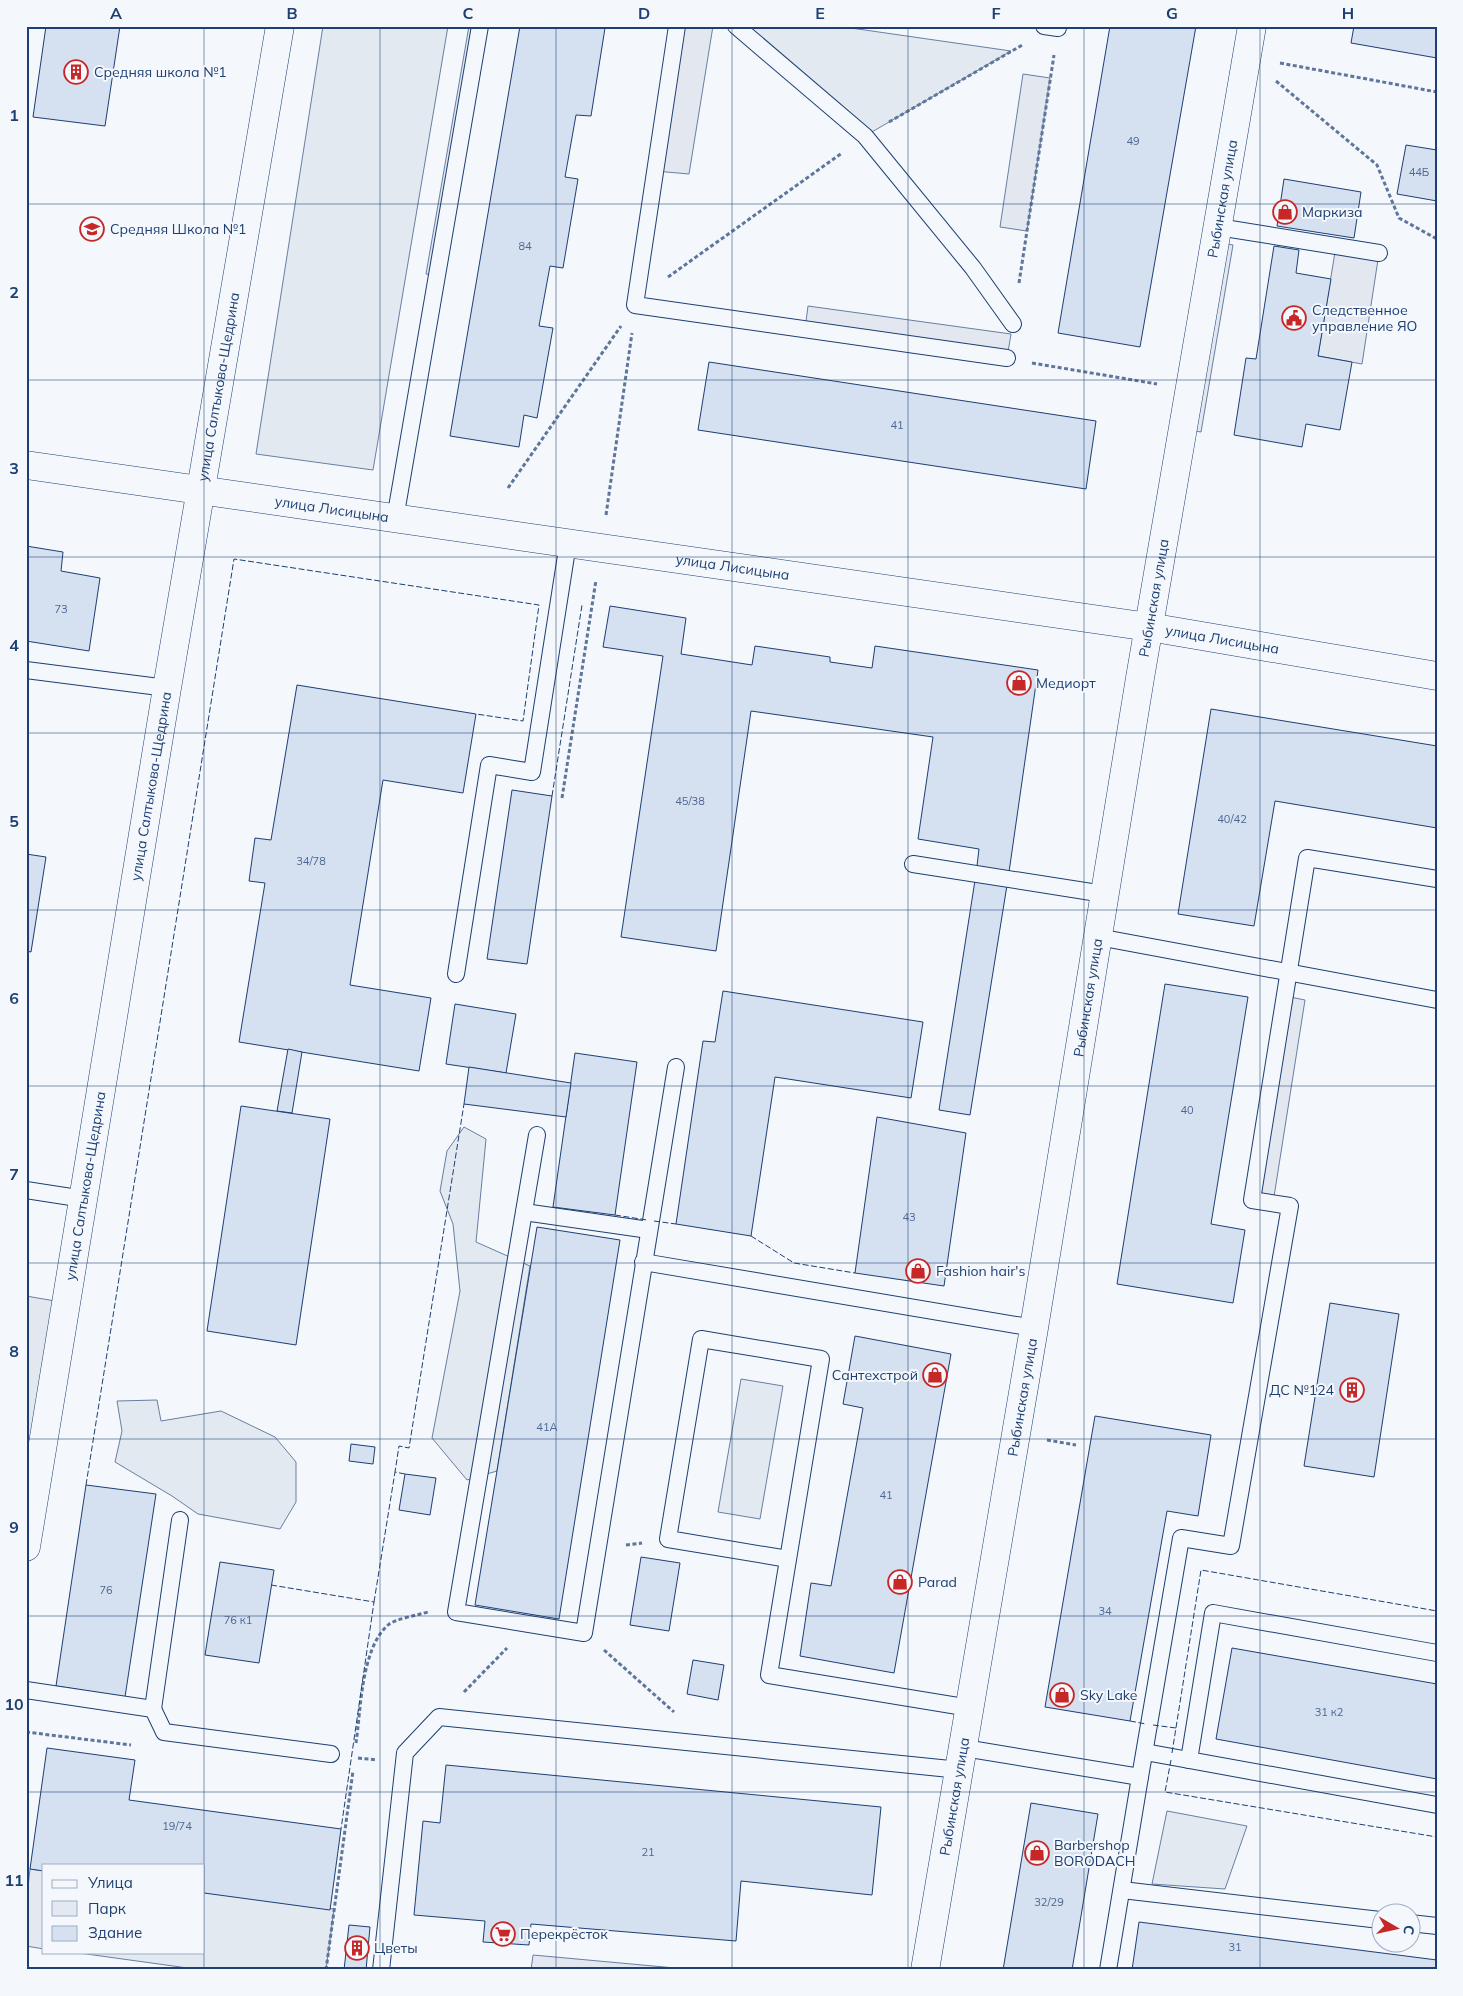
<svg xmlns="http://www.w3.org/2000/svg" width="1463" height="1996" font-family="Mulish,sans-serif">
  <rect width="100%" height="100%" fill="#f4f7fb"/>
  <g fill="#e3e9f0" stroke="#687fa3">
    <path d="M323 26H448L373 470 256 454Z"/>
    <path d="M736 26H837L1011 51 865 136Z"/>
    <path d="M464 1127 486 1139 476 1242 530 1266 497 1471 467 1480 432 1438 460 1291 453 1224 440 1191 447 1151Z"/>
    <path d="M741 1379 783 1386 760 1519 718 1512Z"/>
    <path d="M157 1400 161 1421 221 1411 275 1437 296 1462V1502L280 1529 198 1514 172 1496 115 1462 122 1431 117 1401Z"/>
    <path d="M1167 1811 1247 1826 1225 1889 1152 1884Z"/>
    <path d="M30 1869 44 1871V1949L26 1946V1906Z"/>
    <path d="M204 1892 334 1909 326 1970H202L72 1952H204Z"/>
  </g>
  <g fill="#e3e8f0" stroke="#687fa3">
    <path d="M469 26H480L437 276 426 274Z"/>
    <path d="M677 26H713L689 174 655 171Z"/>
    <path d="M1023 74 1050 78 1027 231 1000 227Z"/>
    <path d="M1215 242 1233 245 1201 432 1182 429Z"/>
    <path d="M1336 246 1379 253 1362 364 1318 356Z"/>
    <path d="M808 306 1011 334 1007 358 805 329Z"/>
    <path d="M1285 996 1305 1000 1273 1203 1252 1200Z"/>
    <path d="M26 1296 67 1303 26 1547Z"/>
    <path d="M533 1955 697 1970H531Z"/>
  </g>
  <g fill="#d5e0f0" stroke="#1d3f73">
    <path d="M46 26H120L105 126 33 117Z"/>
    <path d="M520 26H594L605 28 591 116 576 115 565 177 578 179 563 268 550 266 539 326 553 328 537 418 524 415 519 447 450 436Z"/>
    <path d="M1110 26H1196L1140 347 1058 333Z"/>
    <path d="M1354 26H1437V58L1351 43Z"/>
    <path d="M1406 145 1437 150V201L1397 194Z"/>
    <path d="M1284 179 1361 192 1354 238 1277 226Z"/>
    <path d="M1274 246 1299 250 1296 273 1331 279 1318 356 1352 362 1340 430 1306 424 1302 447 1234 435 1246 358 1256 359Z"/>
    <path d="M709 362 1096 421 1086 489 698 430Z"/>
    <path d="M26 546 63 552 61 571 100 578 89 651 26 641Z"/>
    <path d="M610 606 686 618 681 654 752 665 755 646 830 657V662L872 668 875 646 1038 670 1008 879 976 874 979 849 918 839 933 737 751 711 716 951 621 937 663 656 603 647Z"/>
    <path d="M297 685 476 714 463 793 383 780 350 985 431 998 419 1071 239 1042 265 883 249 881 255 838 271 840Z"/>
    <path d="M1211 709 1437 746V828L1275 801 1254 926 1178 914Z"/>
    <path d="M512 790 552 796 527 964 487 959Z"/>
    <path d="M26 854 46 857 31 952 26 951Z"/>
    <path d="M976 874 1008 879 970 1115 939 1110Z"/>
    <path d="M1165 984 1248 997 1211 1224 1245 1230 1233 1303 1117 1284Z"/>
    <path d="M723 991 923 1022 911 1098 775 1077 751 1236 676 1224 703 1041 715 1042Z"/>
    <path d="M455 1004 516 1014 506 1073 446 1064Z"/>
    <path d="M288 1049 302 1052 292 1113 277 1111Z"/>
    <path d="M575 1053 637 1062 615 1215 553 1207Z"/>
    <path d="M469 1067 571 1083 566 1117 464 1104Z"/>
    <path d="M241 1106 330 1119 296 1345 207 1331Z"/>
    <path d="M877 1117 966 1133 944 1286 855 1273Z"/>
    <path d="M537 1227 620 1240 559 1619 475 1605Z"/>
    <path d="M1330 1303 1399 1314 1374 1477 1304 1466Z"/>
    <path d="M855 1336 951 1354 894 1673 800 1656 811 1583 831 1586 863 1408 843 1404Z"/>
    <path d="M1095 1416 1211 1435 1198 1516 1167 1511 1130 1721 1045 1707Z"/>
    <path d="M351 1444 375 1447 373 1464 349 1461Z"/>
    <path d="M405 1474 436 1478 430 1515 399 1510Z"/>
    <path d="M86 1485 156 1494 125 1697 56 1686Z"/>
    <path d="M641 1557 680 1563 669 1631 630 1625Z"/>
    <path d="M220 1562 274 1570 259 1663 205 1655Z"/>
    <path d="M1232 1648 1437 1684V1779L1216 1739Z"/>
    <path d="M693 1660 724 1665 718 1700 687 1694Z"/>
    <path d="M47 1748 135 1760 129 1800 341 1829 330 1910 204 1893V1865H44V1871L30 1869Z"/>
    <path d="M446 1765 881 1807 872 1895 741 1881 736 1941 531 1924 529 1945 483 1942 485 1921 414 1915 423 1821 440 1823Z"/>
    <path d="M1031 1803 1098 1814 1072 1970H1003Z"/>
    <path d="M1139 1922 1437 1960V1970H1132Z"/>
    <path d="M349 1925 370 1927 366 1970H344Z"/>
  </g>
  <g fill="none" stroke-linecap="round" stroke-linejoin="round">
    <g stroke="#1d3f73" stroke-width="18">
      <g id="lane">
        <path d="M677 26 635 305 1007 358"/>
        <path d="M736 26 865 136 973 268 1013 324"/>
        <path d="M1044 26 1058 28V26"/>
        <path d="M1218 227 1379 253"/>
        <path d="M395 519 480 26"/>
        <path d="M26 670 167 688"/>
        <path d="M913 864 1104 894"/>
        <path d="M1098 937 1437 1000"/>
        <path d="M456 974 489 765 532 772 568 543"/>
        <path d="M537 1135 456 1612 584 1633 676 1067"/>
        <path d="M26 1190 84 1199"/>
        <path d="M524 1212 649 1230"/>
        <path d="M643 1262 1034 1328"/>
        <path d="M788 1559 668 1539 701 1339 821 1359 769 1675 970 1708"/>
        <path d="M1437 1653 1213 1613 1189 1760 1437 1805"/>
        <path d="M26 1690 153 1709 164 1732 331 1754"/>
        <path d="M153 1709 180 1520"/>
        <path d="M964 1748 1140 1777 1181 1538 1231 1546 1290 1206 1252 1200 1307 858 1437 879"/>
        <path d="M1145 1752 1189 1760"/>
        <path d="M1122 1890 1380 1920"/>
        <path d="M1410 1923 1437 1926"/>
        <path d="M381 1970 405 1753 439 1717 960 1770"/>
        <path d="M1108 1970 1140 1777"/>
      </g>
    </g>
    <g stroke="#1d3f73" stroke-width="29">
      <g id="street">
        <path id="s1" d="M26 465 1149 627 1437 676"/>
        <path id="s2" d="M26 1547 167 688 280 26"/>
        <path id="s3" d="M925 1970 1034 1328 1140 678 1252 26"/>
      </g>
    </g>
    <g stroke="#5e769c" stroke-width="3" stroke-dasharray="4 2.5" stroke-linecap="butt">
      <path d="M1280 63 1437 92"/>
      <path d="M1276 81 1377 165 1399 218 1437 239"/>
      <path d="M889 122 1024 44"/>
      <path d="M668 277 842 153"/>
      <path d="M1019 283 1054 55"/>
      <path d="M1032 363 1157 384"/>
      <path d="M508 488 621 326"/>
      <path d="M606 515 632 333"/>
      <path d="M562 798 596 580"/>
      <path d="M1047 1440 1076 1445"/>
      <path d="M626 1545 642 1543"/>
      <path d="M604 1650 674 1712"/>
      <path d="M464 1692 507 1648"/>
      <path d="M26 1732 131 1745"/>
      <path d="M356 1743C361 1709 361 1649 388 1625 395 1619 418 1615 428 1612"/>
      <path d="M358 1758 377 1760"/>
      <path d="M326 1970 353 1771"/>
    </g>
    <use href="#lane" stroke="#f4f7fb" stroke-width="16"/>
    <use href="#street" stroke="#f4f7fb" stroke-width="28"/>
    <g stroke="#1d3f73" stroke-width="1" stroke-dasharray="6 2.5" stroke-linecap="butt">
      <path d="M552 796 582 605"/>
      <path d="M615 1215 647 1220"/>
      <path d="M654 1221 676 1224"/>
      <path d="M751 1236 794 1263 855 1273"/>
      <path d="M405 1474 395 1472 399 1446 409 1448 464 1104"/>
      <path d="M86 1485 234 559 539 605 523 721 476 714"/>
      <path d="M271 1585 374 1602 341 1829"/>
      <path d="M374 1602 395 1472"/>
      <path d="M1130 1721 1146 1724"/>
      <path d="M1153 1725 1176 1728"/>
      <path d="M1172 1753 1201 1570 1437 1611"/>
      <path d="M1171 1760 1165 1792 1437 1837"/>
    </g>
  </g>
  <path fill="none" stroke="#1d3f73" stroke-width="1" stroke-opacity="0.55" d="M204 26V1865M380 26V1970M556 26V1970M732 26V1970M908 26V1970M1084 26V1970M1260 26V1970M26 204H1437M26 380H1437M26 557H1437M26 733H1437M26 910H1437M26 1086H1437M26 1263H1437M26 1439H1437M26 1616H1437M26 1792H1437M204 1952V1970"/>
  <defs>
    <g id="building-ring" transform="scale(1.25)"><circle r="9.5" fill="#f4f7fb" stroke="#c62828" stroke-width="1.5"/><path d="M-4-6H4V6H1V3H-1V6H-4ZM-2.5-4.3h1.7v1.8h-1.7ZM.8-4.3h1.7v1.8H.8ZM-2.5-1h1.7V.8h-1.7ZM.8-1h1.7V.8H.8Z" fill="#c62828"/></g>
    <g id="shop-ring" transform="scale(1.25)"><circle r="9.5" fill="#f4f7fb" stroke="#c62828" stroke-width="1.5"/><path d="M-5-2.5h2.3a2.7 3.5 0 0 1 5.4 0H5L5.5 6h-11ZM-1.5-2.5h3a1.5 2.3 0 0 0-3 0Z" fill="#c62828"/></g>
    <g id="school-ring" transform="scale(1.25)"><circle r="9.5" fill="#f4f7fb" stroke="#c62828" stroke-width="1.5"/><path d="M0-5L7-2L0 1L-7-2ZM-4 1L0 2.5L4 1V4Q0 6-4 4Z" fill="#c62828"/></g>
    <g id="civic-ring" transform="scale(1.25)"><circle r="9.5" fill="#f4f7fb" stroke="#c62828" stroke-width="1.5"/><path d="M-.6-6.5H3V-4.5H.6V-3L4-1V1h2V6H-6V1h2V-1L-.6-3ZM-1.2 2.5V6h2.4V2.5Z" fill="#c62828"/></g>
    <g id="supermarket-ring" transform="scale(1.25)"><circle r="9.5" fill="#f4f7fb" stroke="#c62828" stroke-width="1.5"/><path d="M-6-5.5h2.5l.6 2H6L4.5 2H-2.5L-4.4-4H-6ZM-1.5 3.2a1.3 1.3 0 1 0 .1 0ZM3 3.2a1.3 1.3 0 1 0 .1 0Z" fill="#c62828"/></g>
  </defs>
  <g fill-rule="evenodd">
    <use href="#building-ring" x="76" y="72"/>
    <use href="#shop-ring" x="1285" y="212"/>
    <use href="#school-ring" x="92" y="229"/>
    <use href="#civic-ring" x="1294" y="318"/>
    <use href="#shop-ring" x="1019" y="683"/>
    <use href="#shop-ring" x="918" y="1271"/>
    <use href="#shop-ring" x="935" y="1375"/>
    <use href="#building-ring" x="1352" y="1390"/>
    <use href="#shop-ring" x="900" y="1582"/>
    <use href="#shop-ring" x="1062" y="1695"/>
    <use href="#shop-ring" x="1037" y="1853"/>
    <use href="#supermarket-ring" x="503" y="1934"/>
    <use href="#building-ring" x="357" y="1948"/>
  </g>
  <g text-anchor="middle" stroke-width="4" stroke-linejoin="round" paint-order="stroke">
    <g font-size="11" fill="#4b6792">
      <text x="1133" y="145">49</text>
      <text x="1419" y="176">44Б</text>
      <text x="525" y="250">84</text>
      <text x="897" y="429">41</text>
      <text x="61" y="613">73</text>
      <text x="690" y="805">45/38</text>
      <text x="1232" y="823">40/42</text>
      <text x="311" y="865">34/78</text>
      <text x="1187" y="1114">40</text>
      <text x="909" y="1221">43</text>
      <text x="547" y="1431">41А</text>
      <text x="886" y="1499">41</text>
      <text x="106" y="1594">76</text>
      <text x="1105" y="1615">34</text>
      <text x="238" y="1624">76 к1</text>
      <text x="1329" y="1716">31 к2</text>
      <text x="177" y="1830">19/74</text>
      <text x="648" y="1856">21</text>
      <text x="1049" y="1906">32/29</text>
      <text x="1235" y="1951">31</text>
    </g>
    <g font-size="14" fill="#1d3f73" stroke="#f4f7fb" text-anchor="start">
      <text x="94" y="77">Средняя школа №1</text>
      <text x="1302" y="217">Маркиза</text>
      <text x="110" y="234">Средняя Школа №1</text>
      <text x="1312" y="315">Следственное<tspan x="1312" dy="16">управление ЯО</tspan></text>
      <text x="1036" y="688">Медиорт</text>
      <text x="936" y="1276">Fashion hair's</text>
      <text x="918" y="1380" text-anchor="end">Сантехстрой</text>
      <text x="1334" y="1395" text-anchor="end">ДС №124</text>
      <text x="918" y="1587">Parad</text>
      <text x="1080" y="1700">Sky Lake</text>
      <text x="1054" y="1850">Barbershop<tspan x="1054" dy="16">BORODACH</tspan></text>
      <text x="520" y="1939">Перекрёсток</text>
      <text x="374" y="1953">Цветы</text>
    </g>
    <g font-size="14" fill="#1d3f73" stroke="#f4f7fb">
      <text dy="5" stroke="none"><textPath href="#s3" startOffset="1796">Рыбинская улица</textPath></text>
      <text dy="5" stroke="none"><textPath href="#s2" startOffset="1176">улица Салтыкова-Щедрина</textPath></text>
      <text dy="5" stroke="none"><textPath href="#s1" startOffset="309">улица Лисицына</textPath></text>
      <text dy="5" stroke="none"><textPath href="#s1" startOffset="714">улица Лисицына</textPath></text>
      <text dy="5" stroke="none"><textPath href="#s3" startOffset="1391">Рыбинская улица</textPath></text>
      <text dy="5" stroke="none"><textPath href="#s1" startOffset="1209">улица Лисицына</textPath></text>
      <text dy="5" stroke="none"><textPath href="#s2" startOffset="771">улица Салтыкова-Щедрина</textPath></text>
      <text dy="5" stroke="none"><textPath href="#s3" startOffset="986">Рыбинская улица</textPath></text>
      <text dy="5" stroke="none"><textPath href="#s2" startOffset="366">улица Салтыкова-Щедрина</textPath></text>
      <text dy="5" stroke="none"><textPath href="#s3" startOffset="581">Рыбинская улица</textPath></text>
      <text dy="5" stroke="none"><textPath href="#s3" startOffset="176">Рыбинская улица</textPath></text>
    </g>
  </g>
  <rect width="1463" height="1996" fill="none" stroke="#f4f7fb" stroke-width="55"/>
  <rect x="42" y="1864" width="162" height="90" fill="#f4f7fb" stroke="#9eadc5"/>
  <rect x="52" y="1880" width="25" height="8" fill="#f4f7fb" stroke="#9eadc5"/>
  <text x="88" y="1888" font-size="15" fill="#1d3f73">Улица</text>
  <rect x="52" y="1901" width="25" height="15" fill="#e3e9f0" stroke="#9eadc5"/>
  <text x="88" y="1914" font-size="15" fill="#1d3f73">Парк</text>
  <rect x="52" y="1926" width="25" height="15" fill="#d5e0f0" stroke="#9eadc5"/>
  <text x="88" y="1938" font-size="15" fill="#1d3f73">Здание</text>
  <g transform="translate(1396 1928) rotate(99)"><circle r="24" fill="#f4f7fb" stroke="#9eadc5"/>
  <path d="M0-4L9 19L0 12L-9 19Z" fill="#c62828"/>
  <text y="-8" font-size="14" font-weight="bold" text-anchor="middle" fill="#1d3f73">С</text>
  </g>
  <rect x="28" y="28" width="1408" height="1940" fill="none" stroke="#1d3f73" stroke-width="2"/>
  <g font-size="16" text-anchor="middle" font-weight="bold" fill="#1d3f73">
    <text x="116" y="19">A</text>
    <text x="292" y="19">B</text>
    <text x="468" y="19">C</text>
    <text x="644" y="19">D</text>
    <text x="820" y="19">E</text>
    <text x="996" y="19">F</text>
    <text x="1172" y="19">G</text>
    <text x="1348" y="19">H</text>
    <text x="14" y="121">1</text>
    <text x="14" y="298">2</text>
    <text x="14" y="474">3</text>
    <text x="14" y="651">4</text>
    <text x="14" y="827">5</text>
    <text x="14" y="1004">6</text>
    <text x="14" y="1180">7</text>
    <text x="14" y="1357">8</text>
    <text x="14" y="1533">9</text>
    <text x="14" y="1710">10</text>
    <text x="14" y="1886">11</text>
  </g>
</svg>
